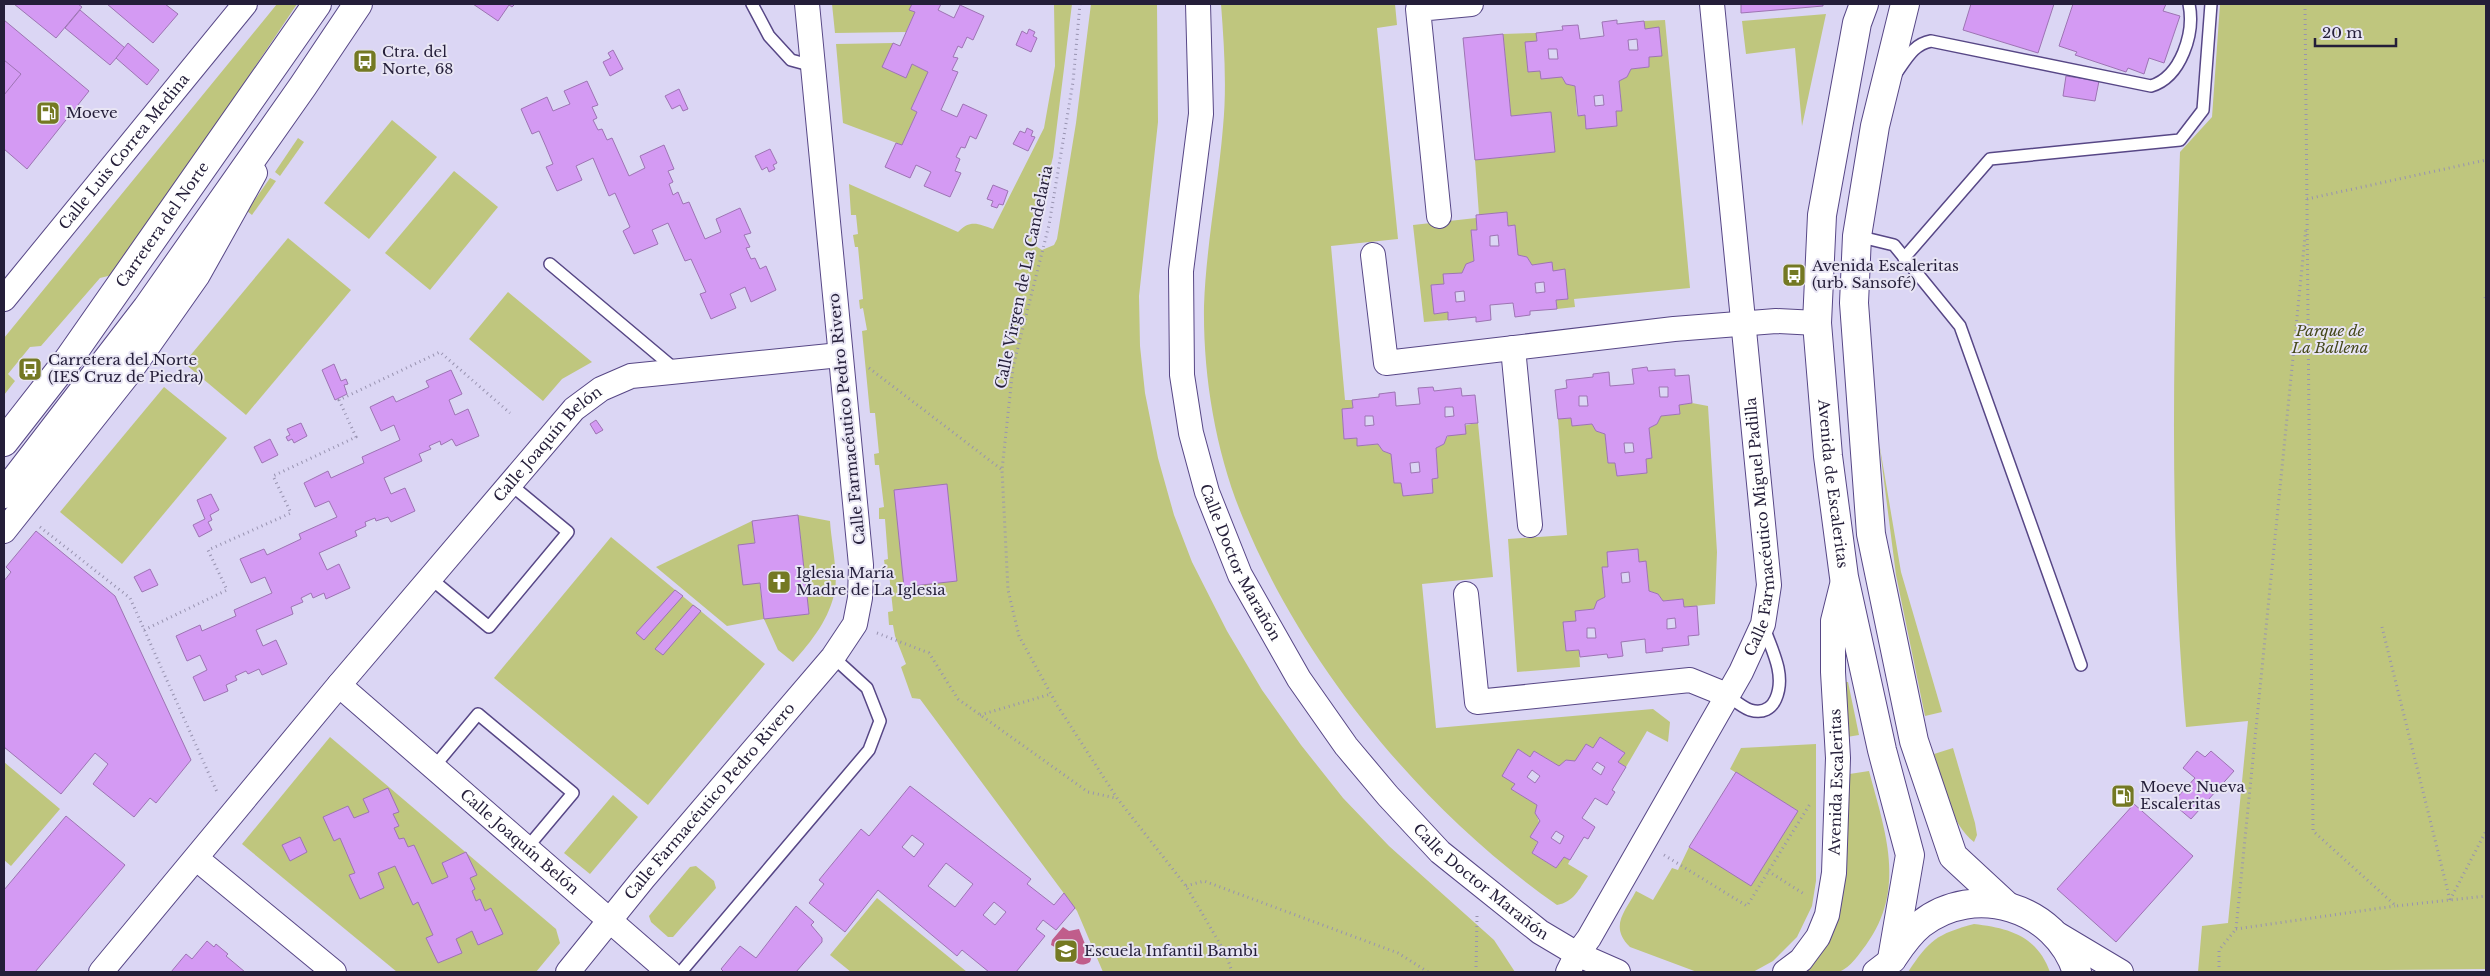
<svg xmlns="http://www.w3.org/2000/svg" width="2490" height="976" font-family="'Libre Baskerville',serif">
  <rect width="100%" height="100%" fill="#dbd6f4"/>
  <g fill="#bfc67e">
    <path d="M277 4H297L116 274 100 278 41 346 30 347 8 374 15 381 4 395V338Z"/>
    <path d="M832 4H912L910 10 915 12 906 32 835 33Z"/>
    <path d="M1054 4H1072L1053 157 1031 243 1042 250 1054 245 1057 239 1076 123 1091 4H1157L1158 122 1139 296 1140 346 1145 393 1158 458 1174 515 1192 562 1227 631 1262 690 1301 745 1343 798 1389 846 1494 940 1515 972H1103L1077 911 920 699 912 698 901 667 906 664 895 636 893 625H889L888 612 893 611 889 573H886L884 560 888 559 885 519H879V508L884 507 879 465H875L874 454 879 453 875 413H870L862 331 867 330 863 308 860 309 859 300 863 299 858 247H855L853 235 858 234 856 215H851L849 184 958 232C970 219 979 224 993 229L1044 128 1055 66Z"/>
    <path d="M1221 4H1395L1397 25 1377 28 1398 239 1331 246 1345 400H1352L1353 408 1342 410 1344 439 1357 438 1358 446 1378 444 1383 451 1391 454 1394 483H1401L1403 496 1433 493 1432 479 1438 478 1436 448 1444 444C1449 429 1463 425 1478 423L1493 577 1422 584 1436 728 1653 709 1670 722 1668 742 1647 731 1626 767 1618 762 1625 753 1600 737 1593 748 1586 744 1575 761 1559 766 1534 751 1530 757 1518 749 1515 784 1512 789 1537 805 1535 813C1544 827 1539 840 1532 853L1556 868 1564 857 1570 860 1568 864 1588 876C1579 889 1574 902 1557 905 1424 812 1305 668 1243 518 1216 453 1203 377 1204 306 1206 247 1218 187 1223 127 1227 86 1224 44 1221 4Z"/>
    <path d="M2220 4H2486V969L2198 972 2202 926 2228 923 2248 721 2186 727C2169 536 2173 343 2180 152L2212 117Z"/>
    <path d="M1826 14 1802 126 1795 48 1746 54 1742 21Z"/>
    <path d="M1665 20 1690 288 1574 299 1575 307 1557 309 1556 300 1568 299 1565 270 1553 271 1552 263 1532 265 1527 257 1518 255 1515 225 1508 226 1507 212 1479 215 1475 160 1555 152 1551 112 1511 116 1503 34 1536 33 1537 41 1525 43 1528 71H1540L1562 77 1566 84 1575 86 1577 116 1585 115 1587 129 1617 126 1616 111H1622L1619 81 1627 77 1631 69 1649 67V57L1662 56 1659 28 1645 29 1644 21Z"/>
    <path d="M893 43 906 78 912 64 928 72 911 109 917 112 902 145 843 123 836 44Z"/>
    <path d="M392 120 437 157 369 239 324 203Z"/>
    <path d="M298 138 304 142 280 176 275 172Z"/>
    <path d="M454 171 498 207 430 290 385 253Z"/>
    <path d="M270 178 276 181 252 215 247 211Z"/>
    <path d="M1476 218 1477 230 1471 231 1474 261 1466 264 1462 273 1444 275V284L1431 285 1434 314 1448 312V320L1424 322 1413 225Z"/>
    <path d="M288 238 351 290 246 415 184 363Z"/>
    <path d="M508 292 592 362 562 379 543 401 469 339Z"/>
    <path d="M164 387 227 438 122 564 60 512Z"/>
    <path d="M1692 403 1708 406 1717 552 1715 604 1684 607 1683 599 1663 601 1658 594 1649 591 1646 562H1639L1638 549 1607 552 1608 567H1602L1605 597 1597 601 1594 609 1575 611 1576 621 1563 622 1566 651 1579 650 1580 667 1517 672 1508 539 1567 535 1558 419 1571 418 1572 426 1592 424 1596 431 1605 434 1608 463H1615L1617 476 1647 473 1646 459 1652 458 1649 428 1657 424 1661 416 1680 414 1679 405Z"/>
    <path d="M1879 442 1901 572 1942 712 1925 716 1896 575Z"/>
    <path d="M798 515 830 521C831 539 838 573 835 590 830 618 812 641 793 662L778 650 764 619 727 626 656 567 752 521 764 619 809 614Z"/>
    <path d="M611 537 765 664 648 805 494 678Z"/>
    <path d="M1844 682H1848L1859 735 1847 737Z"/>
    <path d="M330 737 556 929 560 943 536 972H397L242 844Z"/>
    <path d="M1816 744V881L1812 906 1797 937 1773 961 1753 972H1697L1630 947C1609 926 1625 912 1636 891L1653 900 1672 868 1678 870 1689 847 1751 885 1798 811 1730 769 1741 748Z"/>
    <path d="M1953 748 1975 823 1977 835 1974 842C1949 822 1943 783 1934 754Z"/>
    <path d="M4 762 60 809 11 866 4 860Z"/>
    <path d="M1869 771C1885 831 1907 889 1866 945 1859 954 1851 967 1839 972 1829 976 1809 972 1797 972L1813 954 1843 775Z"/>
    <path d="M613 795 638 817 590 874 564 853Z"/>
    <path d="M696 866 714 881 716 888 673 937H668L651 922 649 916 690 867Z"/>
    <path d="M877 898 967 972H851L830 955Z"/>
    <path d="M1974 924C2009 928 2037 936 2050 972H1908C1929 940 1937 934 1974 924Z"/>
  </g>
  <path fill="#c05d8b" d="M1063 927 1069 931 1079 929 1091 959 1090 962C1078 969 1074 960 1065 953 1061 950 1056 948 1051 945L1052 940Z"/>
  <g fill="#d49af3" stroke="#9d74b3" fill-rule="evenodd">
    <path d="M14 4H78L82 7 56 38Z"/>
    <path d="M107 4H165L178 14 153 43Z"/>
    <path d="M473 4H515L512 7 509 5 498 21Z"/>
    <path d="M912 4H941L938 10 954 18 960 5 984 16 973 40 967 37 962 48 958 46 953 57 958 58 952 70 958 72 941 110 957 117 963 104 987 115 976 139 970 136 965 148 961 147 956 157 960 159 955 171 961 173 950 197 924 186 931 172 916 165 910 178 885 167 896 143 902 145 917 112 911 109 928 72 912 64 906 78 882 67 893 43 900 46 915 12 909 10Z"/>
    <path d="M1741 4H1823V6L1741 13Z"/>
    <path d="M1971 4H2054L2038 53 1963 30Z"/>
    <path d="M2073 4H2166L2163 11 2180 16 2164 63 2149 58 2144 74 2128 68 2126 72 2075 55 2077 52 2059 46Z"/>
    <path d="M80 10 125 48 110 65 65 28Z"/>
    <path d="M4 20 89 91 27 169 4 149Z"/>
    <path d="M1617 20V24L1644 21 1645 29 1659 27 1662 56 1649 57V67L1631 69 1627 77 1619 81 1622 111H1616L1617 126 1586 129 1585 115 1578 116 1575 86 1566 84 1562 77 1541 79 1540 71 1528 72 1525 42 1537 41 1536 33 1563 30 1562 26 1578 25 1580 39 1604 36 1602 22ZM1637 39 1638 50H1629L1628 40ZM1548 49H1557L1558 59H1549ZM1603 95 1604 105 1595 106 1594 96Z"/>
    <path d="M1029 29 1035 32 1033 36 1037 38 1031 52 1016 45 1022 31 1027 34Z"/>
    <path d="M1503 34 1511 116 1551 112 1555 152 1475 160 1463 38Z"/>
    <path d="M128 43 159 70 147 85 116 58Z"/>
    <path d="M613 50 623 69 610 76 603 62 611 58 608 53Z"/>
    <path d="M4 60 21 74 4 95Z"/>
    <path d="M2066 76 2099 81 2095 101 2063 96Z"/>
    <path d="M587 81 598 105 592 107 597 118 593 120 598 130 602 129 607 140 612 138 629 176 645 168 640 156 664 145 674 169 668 171 673 182 669 184 673 195 678 192 683 204 689 202 705 239 721 232 716 219 740 208 751 233 744 235 750 247 746 248 751 259 755 258 760 269 766 266 776 290 751 302 745 287 730 294 736 308 711 319 700 294 706 292 691 259 685 261 668 223 652 230 658 244 634 254 623 231 630 227 615 193 609 196 593 158 576 166 582 180 557 191 546 167 553 164 546 147 539 131 532 134 521 109 547 97 553 111 570 104 564 91Z"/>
    <path d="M679 89 688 109 683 111 680 105 672 109 665 96Z"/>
    <path d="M1027 128 1033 131 1031 136 1035 137 1028 151 1013 144 1020 131 1025 133Z"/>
    <path d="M770 149 777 163 773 165 775 169 769 172 767 167 762 170 755 156Z"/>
    <path d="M993 185 1008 191 1003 205 999 204 997 208 991 206 993 201 987 199Z"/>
    <path d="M1507 212 1508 226 1515 225 1518 255 1527 257 1532 265 1552 262 1553 271 1565 269 1568 299 1556 300 1557 309 1530 311V315L1515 317 1513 303 1490 305 1491 320 1476 322V317L1448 320V312L1434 314 1431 285 1444 284 1443 274 1462 273 1466 264 1474 261 1471 230H1477L1476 215ZM1498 235 1499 246H1490V236ZM1544 282 1545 292 1536 293 1535 283ZM1464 291 1465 301 1456 302 1455 292Z"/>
    <path d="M334 364 341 381 346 379 348 384 344 385 347 394 335 400 322 370Z"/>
    <path d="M1647 367 1648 371 1675 369V376L1689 375 1692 403 1679 405 1680 414 1661 416 1657 424 1649 428 1652 458 1646 459 1647 473 1617 476 1615 463H1608L1605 434 1596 431 1592 424 1572 426 1571 418 1558 419 1555 390 1567 388 1566 380 1593 377V374L1609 372 1610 386 1634 384 1632 369ZM1659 387H1668V397H1660ZM1579 396H1587L1588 406H1579ZM1624 443H1633L1634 452 1625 453Z"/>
    <path d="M451 370 462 394 449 400 455 415 468 409 479 436 456 446 452 439 441 445 440 441 429 446 431 449 419 454 422 461 384 478 391 494 405 488 415 511 391 522 388 517 376 521 375 518 365 522 366 526 355 531 357 536 319 553 327 570 339 564 350 588 326 599 324 593 313 598 311 593 301 598 303 602 291 607 293 614 256 630 263 646 276 640 287 664 262 675 259 669 248 674 246 671 235 676 237 680 226 685 228 691 204 701 193 677 207 670 200 655 187 661 176 636 200 625 202 631 236 616 234 610 272 593 265 577 251 583 240 559 264 549 267 555 301 539 299 534 337 517 329 501 315 507 304 483 328 471 331 478 364 463 362 457 400 440 394 425 381 431 370 407 393 396 396 402 429 387 426 381Z"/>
    <path d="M1433 387 1434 391 1461 388 1462 396 1475 395 1478 423 1465 424 1466 434 1447 436 1444 444 1436 448 1438 478 1432 479 1433 493 1403 496 1401 483H1394L1391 454 1383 451 1378 444 1357 446V438L1344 439 1342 409 1353 408 1352 400 1379 397V394L1395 392 1396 406 1420 404 1418 388ZM1445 407H1453L1454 416 1445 417ZM1365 416H1373L1374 425 1365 426ZM1419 462 1420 472 1411 473 1410 463Z"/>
    <path d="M596 420 603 430 596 434 590 424Z"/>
    <path d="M301 423 307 436 294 443 292 439 288 441 286 437 290 435 287 429Z"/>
    <path d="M270 439 278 455 262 463 254 447Z"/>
    <path d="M947 484 957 581 904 587 894 490Z"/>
    <path d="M211 494 219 510 210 515 212 520 208 522 212 530 199 537 193 525 205 519 197 500Z"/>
    <path d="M798 515 809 614 764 619 760 583 743 585 738 545 755 543 752 521Z"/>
    <path d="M36 531 115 596 191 760 156 803 150 798 134 817 93 784 108 764 95 753 61 794 4 747V581L11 572 6 567Z"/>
    <path d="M1638 549 1639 562 1646 561 1649 591 1658 594 1663 601 1683 599 1684 607 1697 606 1699 635 1688 636 1689 645 1662 648 1663 651 1646 653 1645 639 1621 642 1623 656 1608 658 1607 654 1580 657 1579 650 1566 651 1563 622 1576 621 1575 611 1594 609 1597 601 1605 597 1602 567H1608L1607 552ZM1629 572 1630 582 1622 583 1621 573ZM1675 618 1676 628 1667 629V619ZM1587 628H1595L1596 638H1587Z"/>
    <path d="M150 569 158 585 142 592 134 577Z"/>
    <path d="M675 590 683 596 644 640 636 633Z"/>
    <path d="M693 605 701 611 663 655 655 649Z"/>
    <path d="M1600 737 1625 753 1618 762 1626 767 1612 790 1615 792 1607 805 1595 798 1582 818 1595 827 1588 839 1584 837 1570 860 1564 857 1556 868 1532 853 1538 842 1530 837 1540 821 1535 813 1537 805 1511 789 1515 784 1502 776 1518 749 1530 757 1534 751 1559 766 1566 760 1575 761 1586 744 1593 748ZM1597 762 1605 767 1601 775 1592 769ZM1532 770 1540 776 1535 783 1527 777ZM1556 831 1564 836 1560 844 1551 838Z"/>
    <path d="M2197 751 2205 757 2211 751 2234 771 2191 819 2172 803 2195 778 2183 768Z"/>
    <path d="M1736 772 1798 811 1751 886 1689 847Z"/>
    <path d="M910 786 1031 879 1027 884 1054 905 1064 893 1075 908 1056 930 1043 920 1036 929 1045 936 1016 972H989L962 950 957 956 878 890 845 932 809 903 824 884 819 880 861 829 869 836ZM912 835 924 844 914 857 902 847ZM946 863 973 884 955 907 928 886ZM994 902 1006 912 995 925 983 915Z"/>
    <path d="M388 788 399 812 393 814 399 826 394 828 399 839 404 838 408 847 414 845 432 884 448 877 442 863 466 852 477 875 470 878 475 889 472 891 476 901 480 899 485 911 491 908 503 934 478 945 472 931 456 939 462 953 438 963 426 938 433 935 418 902 413 905 395 866 378 873 384 888 360 899 349 875 355 873 340 838 334 841 323 817 348 806 354 818 369 812 363 799Z"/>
    <path d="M2134 804 2193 856 2116 942 2057 889Z"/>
    <path d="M66 816 125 865 35 972H4V890Z"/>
    <path d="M300 837 307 852 290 861 282 845Z"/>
    <path d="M796 906 814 922 811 925 822 938V942L796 972H724L721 969 740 946 756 958Z"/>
    <path d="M207 941 214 947 216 944 228 954 226 956 245 972H171L186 954 192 959Z"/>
  </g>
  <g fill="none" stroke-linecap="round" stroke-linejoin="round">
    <g stroke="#574786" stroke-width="14">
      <g id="service">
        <path d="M752 4 769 36 791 60 813 66"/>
        <path d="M1897 72C1907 58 1914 44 1931 41L2151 86C2181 77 2195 33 2189 4"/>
        <path d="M1857 236 1894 245 1960 326 2081 665"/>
        <path d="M1904 258 1990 159 2180 140 2203 110 2211 4"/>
        <path d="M550 264 676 370"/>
        <path d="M430 578 489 627 568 532 510 484"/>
        <path d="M1727 695C1734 700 1742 707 1750 710 1777 718 1782 687 1778 668 1775 654 1768 640 1764 627"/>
        <path d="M433 768 478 714 573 793 526 849"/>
        <path d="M681 972 869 750 880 721 867 688 833 657"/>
      </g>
    </g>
    <g stroke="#574786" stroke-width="26">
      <g id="minor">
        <path id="s1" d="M1198 4 1201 114 1181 271 1182 375 1191 433 1207 492 1240 575 1299 679 1346 746 1388 796 1440 852 1540 932 1577 954 1618 972"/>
        <path d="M1439 216 1418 9 1471 4"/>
        <path d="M1373 255 1386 363 1674 329 1776 321 1817 323"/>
        <path id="s2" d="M4 299 245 4"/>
        <path d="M1513 348 1530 525"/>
        <path d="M4 531 127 376 198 275 255 173"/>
        <path d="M1466 594 1477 702 1690 680 1727 695"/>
        <path id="s3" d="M339 685 669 972"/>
        <path d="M197 859 334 972"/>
        <path d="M2054 932 2121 972"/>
        <path id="s4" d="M101 972 339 685 574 409 601 389 631 376 840 355"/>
        <path id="s5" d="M568 972 643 879 833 657 855 624 860 598 861 565 807 4"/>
        <path id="s6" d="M1568 972 1577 954 1589 938 1741 672 1763 624 1769 585 1712 4"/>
        <path id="s7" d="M1785 972 1801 960 1818 937 1827 915 1834 873 1838 758 1833 672V621L1844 577"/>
        <path d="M1875 972 1892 959"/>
      </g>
    </g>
    <g stroke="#574786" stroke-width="30">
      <g id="tertiary">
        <path id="s8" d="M1864 4 1857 23 1822 215 1817 323 1828 456 1844 577 1882 750 1910 855 1892 959"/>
        <path d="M1905 4 1875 126 1857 236 1854 303 1871 534 1914 741 1953 856 2007 906"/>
        <path id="s9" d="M4 442 68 360 317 4"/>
        <path d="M4 494 147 308 303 86 358 4"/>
        <path d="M1894 956C1902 944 1910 933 1921 924 1975 882 2056 907 2077 972"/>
      </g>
    </g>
    <g stroke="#9893b0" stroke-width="3" stroke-dasharray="1 4" stroke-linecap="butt">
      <path d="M1080 4 1073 82 1049 225 1013 367 1002 470 1008 590 1019 636 1057 705 1117 798 1186 886 1226 954 1232 972"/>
      <path d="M2305 4 2313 831 2396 906 2486 896"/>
      <path d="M2307 199 2486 160"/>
      <path d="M2485 297 2486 301"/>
      <path d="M869 368 1001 469"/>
      <path d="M40 527 130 598 217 792"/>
      <path d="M2382 627 2450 900"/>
      <path d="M144 630 227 590 208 550 291 513 273 476 356 437 339 400 440 352 510 413"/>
      <path d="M877 633 929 653 958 699 1088 792 1116 798"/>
      <path d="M980 715 1051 694"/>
      <path d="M1664 855 1747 906 1810 804"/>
      <path d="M1768 871 1804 894"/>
      <path d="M1186 886 1204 881 1398 953 1428 972"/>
      <path d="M2450 900 2486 831"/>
      <path d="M2236 929 2395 906"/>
      <path d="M1476 972 1477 916"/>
      <path d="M2219 972V950L2236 929 2306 227"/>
    </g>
    <use href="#service" stroke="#fff" stroke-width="11"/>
    <use href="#minor" stroke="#fff" stroke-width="24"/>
    <use href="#tertiary" stroke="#fff" stroke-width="28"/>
  </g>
  <defs>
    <g id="bus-square" transform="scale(1.25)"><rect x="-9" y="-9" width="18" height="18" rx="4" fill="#747923" stroke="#e8e5f4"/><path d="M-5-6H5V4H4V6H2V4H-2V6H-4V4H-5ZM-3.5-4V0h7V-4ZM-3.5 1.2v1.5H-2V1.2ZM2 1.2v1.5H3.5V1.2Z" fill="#fff"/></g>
    <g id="fuel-square" transform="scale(1.25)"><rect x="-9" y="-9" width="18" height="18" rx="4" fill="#747923" stroke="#e8e5f4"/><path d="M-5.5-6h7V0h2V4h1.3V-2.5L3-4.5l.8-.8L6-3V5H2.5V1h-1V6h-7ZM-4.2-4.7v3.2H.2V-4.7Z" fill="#fff"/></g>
    <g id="church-square" transform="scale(1.25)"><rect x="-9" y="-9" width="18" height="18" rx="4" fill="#747923" stroke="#e8e5f4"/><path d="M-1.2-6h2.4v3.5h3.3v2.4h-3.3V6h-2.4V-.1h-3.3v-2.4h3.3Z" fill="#fff"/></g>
    <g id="school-square" transform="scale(1.25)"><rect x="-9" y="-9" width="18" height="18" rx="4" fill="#747923" stroke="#e8e5f4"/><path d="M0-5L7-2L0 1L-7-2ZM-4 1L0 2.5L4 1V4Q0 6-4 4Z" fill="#fff"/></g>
  </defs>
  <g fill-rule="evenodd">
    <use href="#bus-square" x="365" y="61"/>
    <use href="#fuel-square" x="48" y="113"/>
    <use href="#bus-square" x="1794" y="275"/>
    <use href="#bus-square" x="30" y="369"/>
    <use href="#church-square" x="779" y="582"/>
    <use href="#fuel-square" x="2123" y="796"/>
    <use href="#school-square" x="1066" y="951"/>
  </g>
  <g text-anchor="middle" stroke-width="4" stroke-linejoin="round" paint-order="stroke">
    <g font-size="15" fill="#241e39" stroke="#e8e5f4" text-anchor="start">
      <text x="382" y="57">Ctra. del<tspan x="382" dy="17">Norte, 68</tspan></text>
      <text x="66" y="118">Moeve</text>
      <text x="1812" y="271">Avenida Escaleritas<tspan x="1812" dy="17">(urb. Sansofé)</tspan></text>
      <text x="48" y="365">Carretera del Norte<tspan x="48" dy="17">(IES Cruz de Piedra)</tspan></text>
      <text x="796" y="578">Iglesia María<tspan x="796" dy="17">Madre de La Iglesia</tspan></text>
      <text x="2140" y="792">Moeve Nueva<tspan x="2140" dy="17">Escaleritas</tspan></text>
      <text x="1084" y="956">Escuela Infantil Bambi</text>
    </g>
    <g font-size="15" fill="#241e39" stroke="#e8e5f4">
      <text dy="5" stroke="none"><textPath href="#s2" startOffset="190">Calle Luis Correa Medina</textPath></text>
      <text dy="5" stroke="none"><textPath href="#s9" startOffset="269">Carretera del Norte</textPath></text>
      <text transform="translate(1024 277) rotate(-78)" y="5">Calle Virgen de La Candelaria</text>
      <text transform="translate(847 419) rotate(-96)" y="5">Calle Farmacéutico Pedro Rivero</text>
      <text dy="5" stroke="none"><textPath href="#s4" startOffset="692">Calle Joaquín Belón</textPath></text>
      <text dy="5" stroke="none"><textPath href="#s8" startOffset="485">Avenida de Escaleritas</textPath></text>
      <text dy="5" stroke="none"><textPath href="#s6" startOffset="496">Calle Farmacéutico Miguel Padilla</textPath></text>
      <text dy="5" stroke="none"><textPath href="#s1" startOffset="570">Calle Doctor Marañón</textPath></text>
      <text dy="5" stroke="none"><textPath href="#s7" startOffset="206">Avenida Escaleritas</textPath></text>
      <text dy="5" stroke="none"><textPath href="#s5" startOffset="222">Calle Farmacéutico Pedro Rivero</textPath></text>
      <text dy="5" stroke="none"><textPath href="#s3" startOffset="239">Calle Joaquín Belón</textPath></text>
      <text dy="5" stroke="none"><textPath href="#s1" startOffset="975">Calle Doctor Marañón</textPath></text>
    </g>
    <g font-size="15" font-style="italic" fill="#46491b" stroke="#e8e5f4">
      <text x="2330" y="336">Parque de<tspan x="2330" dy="17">La Ballena</tspan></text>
    </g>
  </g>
  <rect width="2490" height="976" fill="none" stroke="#241e39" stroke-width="10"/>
  <path d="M2315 38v8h81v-8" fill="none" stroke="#241e39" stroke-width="2.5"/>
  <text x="2322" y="38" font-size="15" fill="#241e39" stroke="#e8e5f4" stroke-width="4" paint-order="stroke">20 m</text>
</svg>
